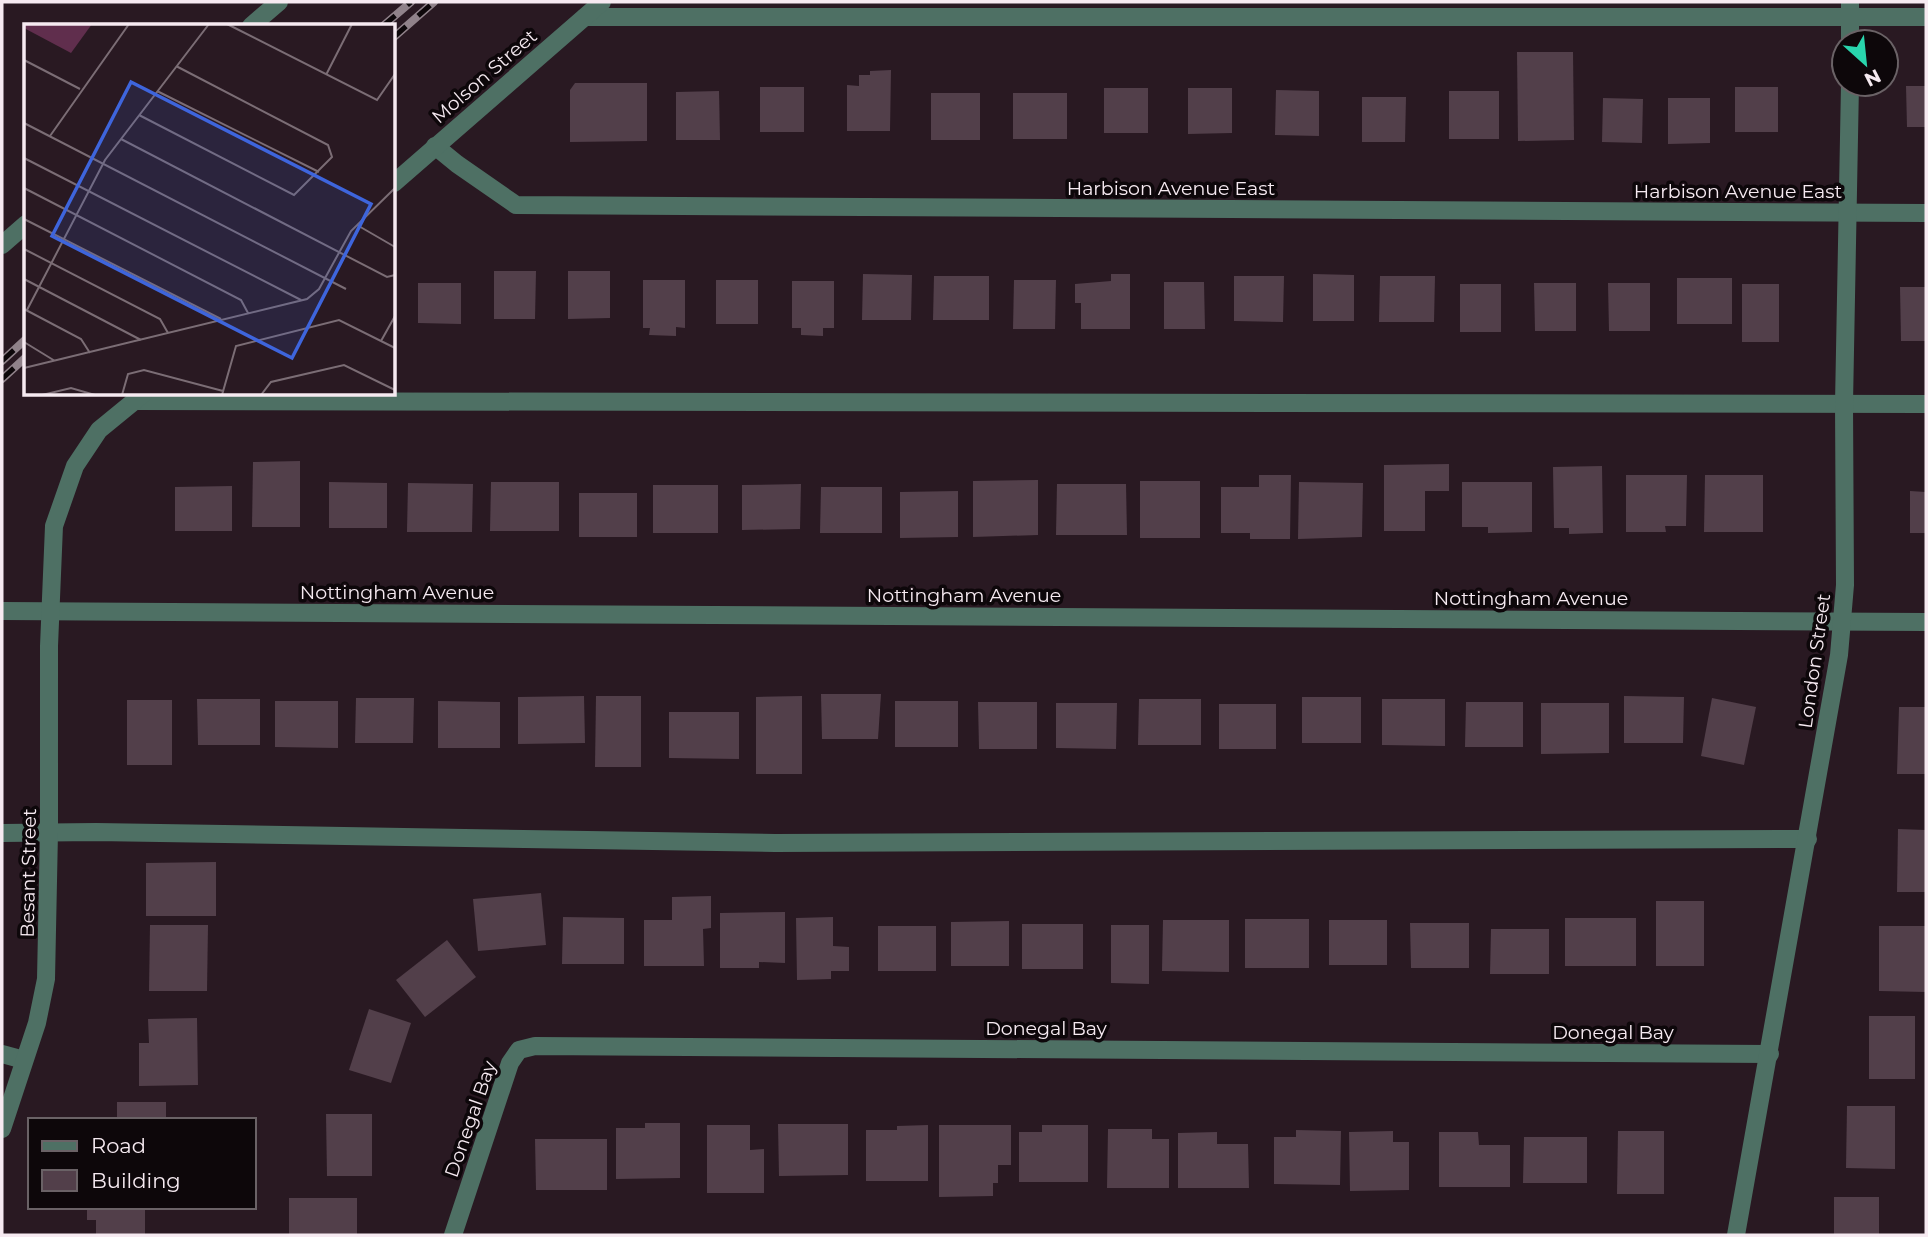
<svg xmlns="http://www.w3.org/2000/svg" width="1928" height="1237" font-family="Montserrat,sans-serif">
  <rect width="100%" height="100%" fill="#291922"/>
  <g fill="#523f4a">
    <path d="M1517 52H1573L1574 140 1518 141Z"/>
    <path d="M891 70 890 131H847V85L859 86V75H870V71Z"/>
    <path d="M575 83H647V141L570 142V90Z"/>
    <path d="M1906 86H1926V127H1907Z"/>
    <rect x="760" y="87" width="44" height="45"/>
    <rect x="1735" y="87" width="43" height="45"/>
    <rect x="1104" y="88" width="44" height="45"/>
    <path d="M1188 88H1232V133L1188 134Z"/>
    <path d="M1276 90 1319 91V136L1275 135Z"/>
    <path d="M719 91 720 140H676V92Z"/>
    <rect x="1449" y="91" width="50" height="48"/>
    <rect x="931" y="93" width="49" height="47"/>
    <rect x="1013" y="93" width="54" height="46"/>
    <path d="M1362 97H1406L1405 142H1362Z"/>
    <path d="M1603 98 1643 99 1642 143 1602 142Z"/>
    <path d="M1668 98H1710V143L1668 144Z"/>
    <path d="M494 271H536L535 319H494Z"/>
    <path d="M568 271H610V318L568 319Z"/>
    <path d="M863 274 912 275 911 320H862Z"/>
    <path d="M1111 274H1130V329H1081V303H1075V284L1111 281Z"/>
    <path d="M1313 274 1354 275V321H1313Z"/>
    <path d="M934 276H989V320H933Z"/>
    <path d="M1234 276H1284L1283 322 1234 321Z"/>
    <path d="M1380 276H1435L1434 322H1379Z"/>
    <rect x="1677" y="278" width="55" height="46"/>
    <path d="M643 280H685V328L676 327V336L649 335 650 328H643Z"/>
    <rect x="716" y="280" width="42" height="44"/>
    <path d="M1014 280H1056L1055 329H1013Z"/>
    <path d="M792 281H834V328H823V336L801 335V328H792Z"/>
    <path d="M1164 282H1204L1205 329H1164Z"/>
    <path d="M418 283H461V324L418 323Z"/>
    <path d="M1534 283H1576V331H1535Z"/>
    <path d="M1608 283H1650V331H1609Z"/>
    <rect x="1460" y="284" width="41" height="48"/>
    <rect x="1742" y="284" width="37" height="58"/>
    <path d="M1900 287H1926V341H1901Z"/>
    <path d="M300 461V527H252L253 462Z"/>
    <path d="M1449 464V491H1425V531H1384V465Z"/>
    <path d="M1602 466 1603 533 1569 534V528H1554L1553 467Z"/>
    <path d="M1259 475H1291L1290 539H1250V533H1221V487H1259Z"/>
    <path d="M1626 475H1687L1686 526H1665L1666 532H1626Z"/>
    <path d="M1705 475H1763V532H1704Z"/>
    <path d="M1038 480V535L973 537V481Z"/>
    <rect x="1140" y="481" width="60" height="57"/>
    <path d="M329 482 387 483V528H329Z"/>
    <path d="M491 482H559V531H490Z"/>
    <path d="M1299 482 1363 483 1362 537 1298 539Z"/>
    <path d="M1462 482H1532V532L1488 533V527H1462Z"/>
    <path d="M408 483 473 484 472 532H407Z"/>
    <path d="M801 484 800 529 742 530V485Z"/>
    <path d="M1057 484H1126L1127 535H1056Z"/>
    <rect x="653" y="485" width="65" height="48"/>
    <path d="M232 486V531H175V487Z"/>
    <path d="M821 487H882V533H820Z"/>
    <path d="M958 491V537L900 538V492Z"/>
    <path d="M1910 491 1926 492V533H1910Z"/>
    <rect x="579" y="493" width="58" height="44"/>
    <path d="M821 694H881L878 739H822Z"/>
    <path d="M584 696 585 743 518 744V697Z"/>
    <path d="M596 696H641V767H595Z"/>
    <path d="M802 696V774H756V697Z"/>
    <path d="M1624 696 1684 697 1683 743H1624Z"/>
    <rect x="1302" y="697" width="59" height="46"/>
    <path d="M356 698H414L413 743H355Z"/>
    <path d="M1712 698 1756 707 1744 765 1701 756Z"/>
    <path d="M197 699H260V745H198Z"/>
    <path d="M1139 699H1201V745H1138Z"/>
    <path d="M1382 699H1445V746L1382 745Z"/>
    <rect x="127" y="700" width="45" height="65"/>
    <path d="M275 701H338V748L275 747Z"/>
    <path d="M438 701 500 702V748H438Z"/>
    <rect x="895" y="701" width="63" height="46"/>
    <path d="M978 702H1037V749H979Z"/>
    <path d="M1466 702H1523V747H1465Z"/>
    <path d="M1056 703H1117L1116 749 1056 748Z"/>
    <path d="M1541 703H1609V753L1541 754Z"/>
    <rect x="1219" y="704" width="57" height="45"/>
    <path d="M1899 707H1926V774H1897Z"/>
    <path d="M669 712H739V759L669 758Z"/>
    <path d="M1898 829 1926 830V892H1897Z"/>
    <path d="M216 862V916H146V863Z"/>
    <path d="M541 893 546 945 478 951 473 899Z"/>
    <path d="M711 896V928L703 929 704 966H644V920H672V897Z"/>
    <rect x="1656" y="901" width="48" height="65"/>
    <path d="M785 912V963L759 962V968H720V913Z"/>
    <path d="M563 917 624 918V964H562Z"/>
    <path d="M833 917V946L849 947V971H831V979L797 980 796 918Z"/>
    <rect x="1565" y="918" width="71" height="48"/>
    <rect x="1245" y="919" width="64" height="49"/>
    <path d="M1163 920H1229V972L1162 971Z"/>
    <rect x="1329" y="920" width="58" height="45"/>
    <path d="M1009 921V966H951V922Z"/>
    <path d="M1410 923H1469V968H1411Z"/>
    <rect x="1022" y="924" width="61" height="45"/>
    <path d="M150 925H208L207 991H149Z"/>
    <path d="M1111 925H1149V984L1111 983Z"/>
    <rect x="878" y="926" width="58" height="45"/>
    <path d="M1879 926H1926V992L1879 991Z"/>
    <path d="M1491 929H1549V974H1490Z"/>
    <path d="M447 940 476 977 425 1017 396 980Z"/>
    <path d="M369 1009 411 1023 391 1083 349 1070Z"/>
    <rect x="1869" y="1016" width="46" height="63"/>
    <path d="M197 1018 198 1085 139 1086V1043H149L148 1019Z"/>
    <rect x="117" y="1102" width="49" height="18"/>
    <path d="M1847 1106H1895V1169L1846 1168Z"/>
    <path d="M326 1114H372V1176H327Z"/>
    <path d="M645 1123H680V1178L616 1179V1128H645Z"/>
    <path d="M778 1124H848V1175L779 1176Z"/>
    <path d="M707 1125H750V1150L764 1149V1193H707Z"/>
    <path d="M928 1125V1181H866V1130H897V1126Z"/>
    <path d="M939 1125H1011V1165H998V1183H993V1196L939 1197Z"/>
    <path d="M1042 1125H1088V1182H1019V1132H1042Z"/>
    <path d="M1108 1129H1152V1139H1169V1188H1107Z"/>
    <path d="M1296 1130 1341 1131 1340 1185 1274 1184V1137H1296Z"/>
    <path d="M1393 1131V1142H1409V1190L1350 1191 1349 1132Z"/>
    <path d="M1618 1131H1664V1194H1617Z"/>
    <path d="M1217 1132V1144H1248L1249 1188H1178V1133Z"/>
    <path d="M1439 1132H1478L1479 1145H1510V1187H1439Z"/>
    <path d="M1524 1137H1587V1183H1523Z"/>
    <path d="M535 1139H607V1190H536Z"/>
    <rect x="1834" y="1197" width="45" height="38"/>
    <rect x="289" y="1198" width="68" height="37"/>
    <path d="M87 1207H145V1235H96V1220H87Z"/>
  </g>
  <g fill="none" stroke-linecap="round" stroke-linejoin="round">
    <g stroke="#4e7064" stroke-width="18">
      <path d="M585 17H1926"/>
      <path d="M251 26 279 2"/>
      <path d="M2 245 26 224"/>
      <path d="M135 401 1926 404"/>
      <path d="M2 833 96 832 775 843 1808 839"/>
    </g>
    <g stroke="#4e7064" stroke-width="18">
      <path d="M1850 2V42"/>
      <path d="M435 146 457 164 516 205 1926 213"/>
      <path d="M394 183 602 2"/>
      <path d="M2 611 1926 622"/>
      <path d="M2 1054 24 1060"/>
      <path d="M2 1129 37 1023 46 979 49 832V646L54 526 75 466 99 430 143 394"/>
      <path d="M453 1235 510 1063 519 1050 535 1046 1770 1054"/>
      <path d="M1736 1235 1839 655 1845 585 1844 404 1850 84"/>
    </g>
    <g stroke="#90828a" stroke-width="8">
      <g id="rail">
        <path d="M383 26 411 2"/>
        <path d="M394 37 434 2"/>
        <path d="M2 361 26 339"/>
        <path d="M2 379 26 357"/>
      </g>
    </g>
    <use href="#rail" stroke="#0d070a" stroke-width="5" stroke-dasharray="16" stroke-linecap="butt"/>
  </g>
  <g text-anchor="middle" stroke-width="7" stroke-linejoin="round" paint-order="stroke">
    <g font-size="19" fill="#f6eaf1" stroke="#0d070a">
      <text transform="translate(484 76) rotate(-41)" y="7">Molson Street</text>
      <text x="1171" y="195">Harbison Avenue East</text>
      <text x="1738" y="198">Harbison Avenue East</text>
      <text x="397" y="599">Nottingham Avenue</text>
      <text x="964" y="602">Nottingham Avenue</text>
      <text x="1531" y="605">Nottingham Avenue</text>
      <text transform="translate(1814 661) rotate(-82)" y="7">London Street</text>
      <text transform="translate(28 873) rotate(-89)" y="7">Besant Street</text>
      <text x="1046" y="1035">Donegal Bay</text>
      <text x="1613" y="1039">Donegal Bay</text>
      <text transform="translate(470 1119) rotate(-71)" y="7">Donegal Bay</text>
    </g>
  </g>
  <g transform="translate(24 24)">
    <rect width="371" height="371" fill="#291922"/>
    <path d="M0 0H68L47 29 0 4Z" fill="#602e4d"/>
    <path fill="none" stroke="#7b6d75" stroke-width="2" d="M203 0 353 76 371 50M0 36 56 65M302 51 328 0M133 67 295 148M115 91 270 171 308 133 304 121 152 42M0 99 322 265M26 112 105 0M97 115 363 253 371 251M0 134 277 276M0 164 217 276 224 289M0 195 197 295M333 201 371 223M0 225 136 295 144 309M0 255 117 316M0 285 57 315 66 329M3 286 81 136 185 0M357 317 371 292M0 318 31 337M0 344 283 275 295 265 327 207 371 164M18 371 47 364 71 371M98 371 104 350 120 346 199 367M198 371 212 322 315 296 371 324M237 371 247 358 320 341 371 366"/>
    <path fill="#3e65dc" fill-opacity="0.15" stroke="#3e65dc" stroke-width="3.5" d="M107 58 347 180 268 334 28 212Z"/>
    <rect width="371" height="371" fill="none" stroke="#f6eaf1" stroke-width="3.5"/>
  </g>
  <rect width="1928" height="1237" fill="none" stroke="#f6eaf1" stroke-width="7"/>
  <rect x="28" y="1118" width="228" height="91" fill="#0d070a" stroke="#6a6266" stroke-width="2"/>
  <rect x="42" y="1141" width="35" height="10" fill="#4e7064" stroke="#6a6266" stroke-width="2"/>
  <text x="91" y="1153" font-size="21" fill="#f6eaf1">Road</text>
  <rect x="42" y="1170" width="35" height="21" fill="#523f4a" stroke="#6a6266" stroke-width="2"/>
  <text x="91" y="1188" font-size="21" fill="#f6eaf1">Building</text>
  <g transform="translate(1865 63) rotate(153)"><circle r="33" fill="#0d070a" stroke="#6a6266" stroke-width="2"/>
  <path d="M0-5L12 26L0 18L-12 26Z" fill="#29d5ad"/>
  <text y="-10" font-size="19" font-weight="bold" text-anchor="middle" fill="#f6eaf1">N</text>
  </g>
</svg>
